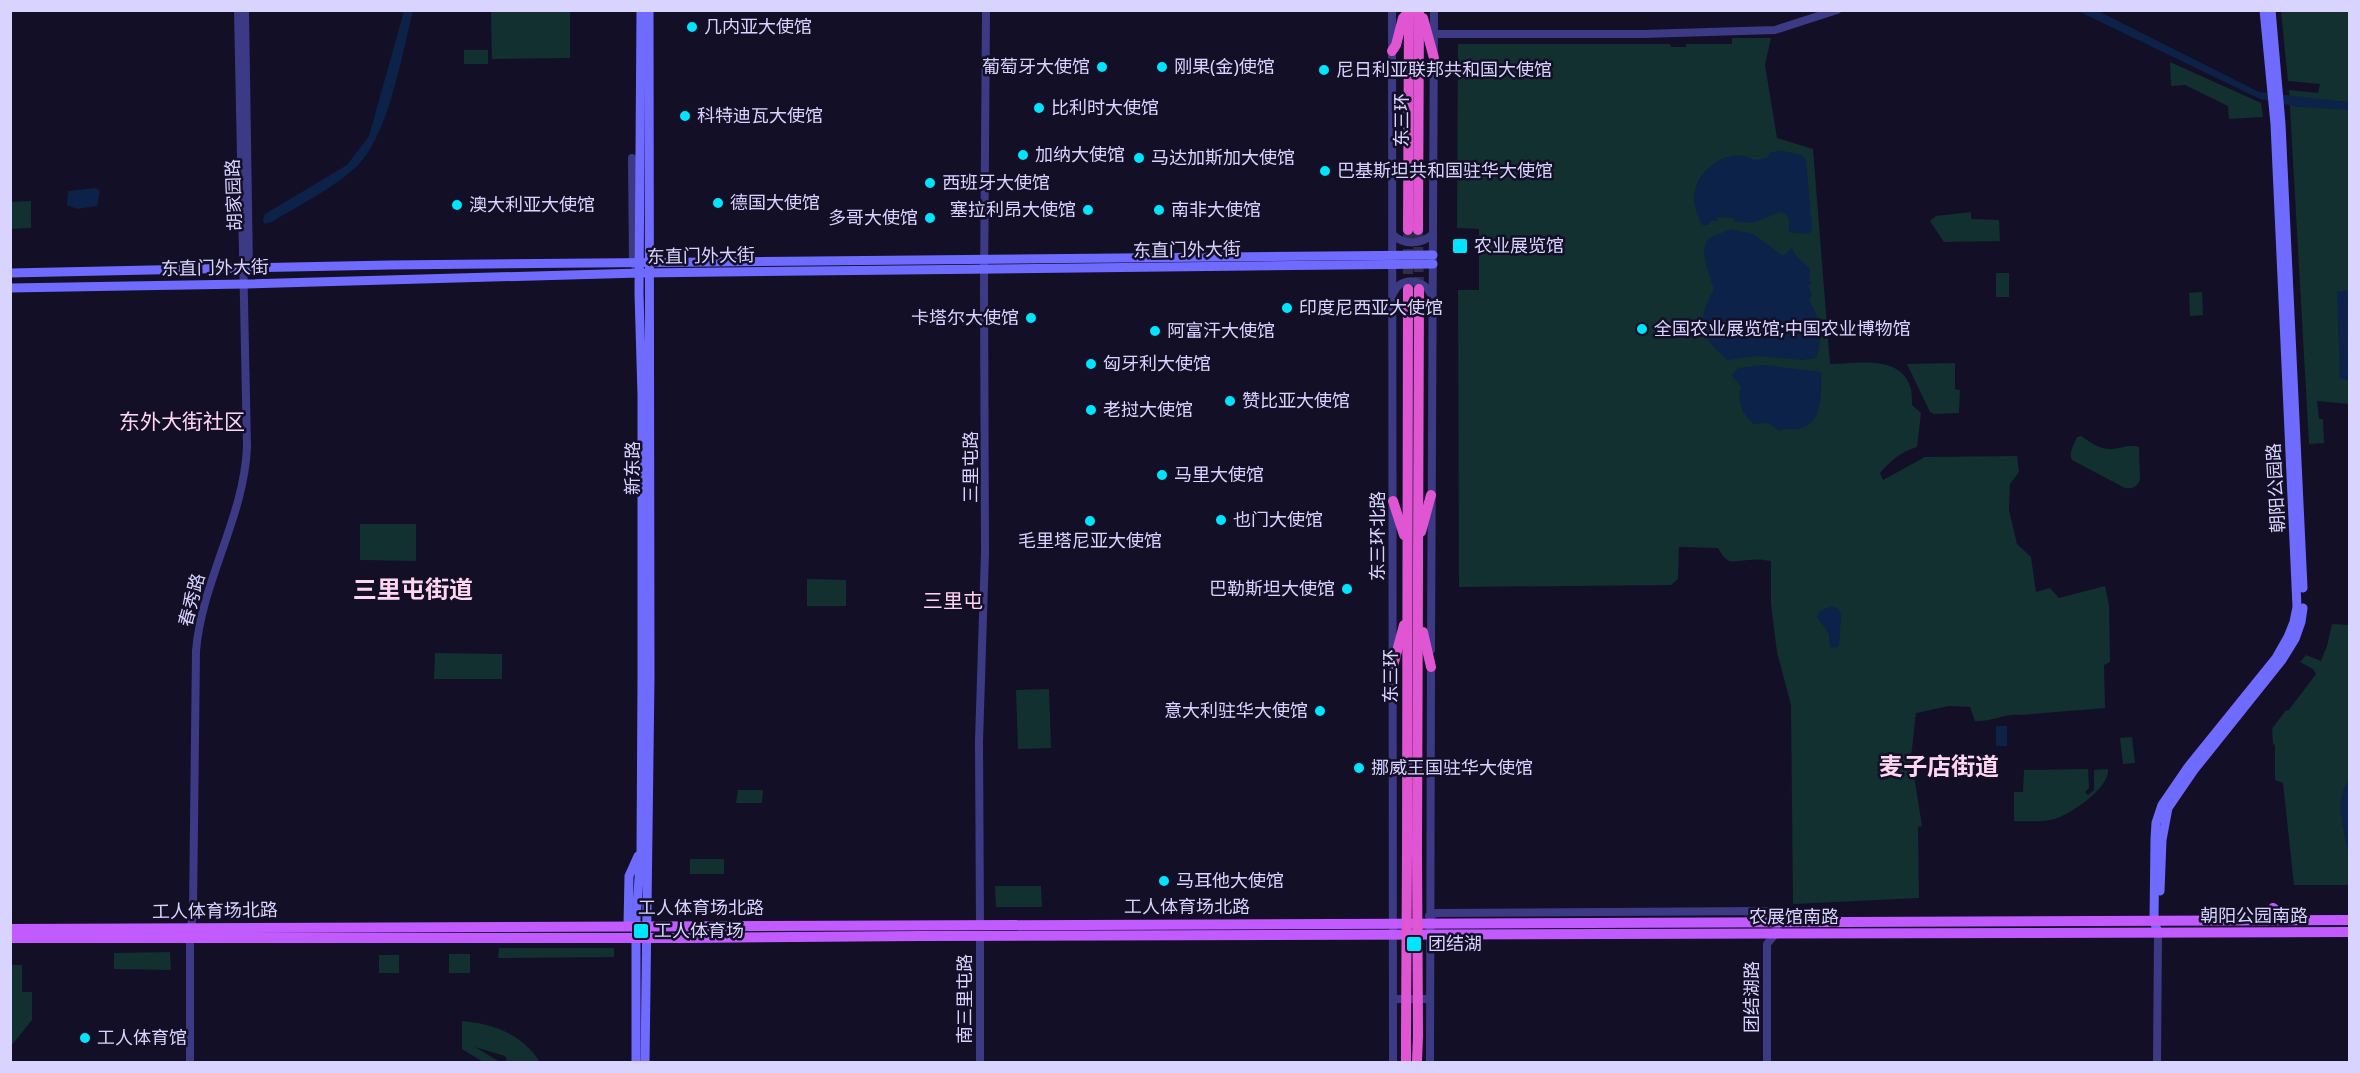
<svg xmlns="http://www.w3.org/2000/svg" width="2360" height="1073" font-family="'Noto Sans','Noto Sans SC',sans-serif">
  <rect width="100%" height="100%" fill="#130f26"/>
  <g fill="#12302f">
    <path d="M491 11H570V58L492 59Z"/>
    <path d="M2281 11H2349V404L2317 401 2319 419H2323L2324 443 2309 444 2289 90 2318 93 2320 84 2288 81Z"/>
    <path d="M1732 38H1771L1765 65 1777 138 1813 149 1830 364C1855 364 1899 354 1910 386 1912 391 1912 399 1912 405L1921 413 1917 447C1901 452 1891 460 1880 473L1883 480 1925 457 2017 456 2019 472 2010 484 2009 510 2017 544 2031 557 2036 592 2050 588 2059 598 2105 586 2109 605 2110 662 2104 665 2105 708 2021 715C2003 713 1994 722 1975 721L1970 707 1949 706 1916 713 1911 757 1922 826 1918 827 1919 898 1793 904 1791 705 1777 652 1771 604V561C1764 560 1757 559 1751 560 1733 560 1729 568 1718 548L1679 547 1678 579 1671 585 1459 587 1458 290H1479V229L1457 228 1458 44H1670L1671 47H1686V44H1732Z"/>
    <rect x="464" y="50" width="24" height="14"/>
    <path d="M2170 62 2261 103 2263 117 2229 119 2228 106 2185 85 2171 86Z"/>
    <path d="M31 201V228L11 229V202Z"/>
    <path d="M1971 212V219L1999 220 2000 241 1944 242 1930 221 1936 216Z"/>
    <rect x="1996" y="273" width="13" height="24"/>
    <path d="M2202 292 2203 315 2190 316 2189 293Z"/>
    <path d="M1955 363V389L1960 390 1959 413 1934 414 1930 412 1907 364Z"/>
    <path d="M2081 436C2090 442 2098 449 2111 449 2120 449 2130 443 2139 447L2140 480C2137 487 2132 489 2125 488L2072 460C2068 454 2074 444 2077 437Z"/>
    <path d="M360 524H416V561L360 560Z"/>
    <path d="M807 579 846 580V606H807Z"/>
    <path d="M2332 624 2349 625V885H2294L2283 783 2275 780V745L2273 744 2272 729 2286 710 2288 711 2316 674 2313 669 2300 662 2306 655 2321 661 2327 646Z"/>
    <path d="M435 653 502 654V679H434Z"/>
    <path d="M1049 689 1051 748 1018 749 1016 690Z"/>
    <path d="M2132 737 2135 763 2123 764 2120 738Z"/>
    <path d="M2088 769 2089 788 2085 792 2088 795 2094 790V770L2108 769C2110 787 2076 810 2060 817 2046 823 2029 821 2014 821V792H2023L2024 770Z"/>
    <path d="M738 790H763L762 803H736Z"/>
    <rect x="690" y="859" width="34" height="15"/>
    <path d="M995 886H1041L1042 907H996Z"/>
    <path d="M499 948H614V957L498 958Z"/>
    <path d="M170 952 171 970 114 969V953Z"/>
    <rect x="449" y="954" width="21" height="19"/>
    <rect x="379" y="955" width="20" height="18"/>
    <path d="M11 965H22V992H32V1020L11 1046Z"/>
    <path d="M462 1021C494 1024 522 1034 540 1062H504L507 1059 505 1056 475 1047 500 1062H483L462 1049Z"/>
  </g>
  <g fill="#0c2248">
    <path d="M404 11H413C402 54 389 135 357 166 334 188 299 205 272 222L264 224 263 219 265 214 347 165 369 136Z"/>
    <path d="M2078 11H2098L2259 92 2349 102V110L2298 107 2260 99Z"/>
    <path d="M1783 151 1801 155 1806 159 1812 230 1808 234 1789 232V219L1786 214 1781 212 1752 223 1734 221V218L1718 217 1717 221H1710L1709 225H1702C1698 216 1694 208 1694 198 1694 171 1730 144 1754 160L1767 158 1771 152Z"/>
    <path d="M96 188 100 191 97 206 77 209 67 205 68 191Z"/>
    <path d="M1731 229 1753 234 1783 256 1792 248 1796 256 1810 269 1809 281 1813 283 1808 285 1812 294 1809 301C1821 316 1823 341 1816 358L1802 360 1757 356 1728 360C1701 339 1695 321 1714 290 1711 277 1697 249 1709 239 1715 235 1724 232 1731 229Z"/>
    <path d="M2337 291H2349V380L2340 379Z"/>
    <path d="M1765 365 1821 372C1821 390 1824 419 1803 428 1795 431 1787 427 1780 431L1768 423 1754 424C1742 414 1737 403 1741 387L1732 375 1738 368Z"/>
    <path d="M1832 606 1838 609 1841 615 1839 646 1835 648 1830 647 1829 634 1817 617 1820 611Z"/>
    <rect x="1996" y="726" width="11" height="20"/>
    <path d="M2349 780V854C2344 831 2333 800 2349 780Z"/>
  </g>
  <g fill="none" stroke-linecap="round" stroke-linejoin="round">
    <g stroke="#312d47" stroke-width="10" stroke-dasharray="10 5" stroke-linecap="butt">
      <path d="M1418 232 1419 289"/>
      <path d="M1408 289V230"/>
    </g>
    <g stroke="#3d3a85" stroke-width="8">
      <path d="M245 10 249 272"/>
      <path d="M1392 10 1393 1062"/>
      <path d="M1434 34H1643L1775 30 1837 10"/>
      <path d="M632 158 633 263 636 267"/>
      <path d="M1393 235C1404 245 1421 245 1433 234"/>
      <path d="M1394 292C1401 276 1424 279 1431 294"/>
      <path d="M1431 650 1434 10"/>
      <path d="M1429 916 1436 913 1766 911 1777 922 1776 934"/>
      <path d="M980 924 979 741 985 553 984 289 986 10"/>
      <path d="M980 936V1062"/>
      <path d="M1393 999H1430"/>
      <path d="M190 1062V937L193 911 196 651C202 580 244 518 247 447L238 10"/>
      <path d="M1430 1062 1431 662"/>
      <path d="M1767 1062V944L1778 931"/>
      <path d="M2157 1062 2158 933"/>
    </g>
    <g stroke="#6f6bff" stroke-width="9">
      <path d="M2271 10 2281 124 2303 588"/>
      <path d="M10 273 390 265 1433 255"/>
      <path d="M10 288 245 284 640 273 1433 264"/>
      <path d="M2160 891 2162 840 2168 808 2194 770 2282 660 2295 639 2301 622 2303 608"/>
      <path d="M628 925 629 876 638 856"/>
      <path d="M2158 933 2154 921 2155 839 2156 823 2162 805 2188 767 2276 658 2288 637 2294 622 2297 607 2275 124 2264 10"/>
      <path d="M636 1062V918L641 852 642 678V395L639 293 641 10"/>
      <path d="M645 1062 650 678 649 10"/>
    </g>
    <g stroke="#c25bff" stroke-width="10">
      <path d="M2273 908 2288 920"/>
      <path d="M10 929 2350 920"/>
      <path d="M10 938H688L920 936 2350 932"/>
    </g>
    <g stroke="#e055d1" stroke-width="10">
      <path d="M1423 18 1434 58"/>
      <path d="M1392 51 1396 45 1403 18 1406 15"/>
      <path d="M1408 230 1409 10"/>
      <path d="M1418 230 1419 10"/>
      <path d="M1393 501 1404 535"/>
      <path d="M1421 532 1431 495"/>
      <path d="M1423 632 1431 667"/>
      <path d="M1393 666 1404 625"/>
      <path d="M1417 851 1419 289"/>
      <path d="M1407 852 1408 289"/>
      <path d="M1406 1062V1034"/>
      <path d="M1417 1062 1418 1035"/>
    </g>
    <g stroke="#e055d1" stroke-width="10">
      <path d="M1417 851 1418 1035"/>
      <path d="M1406 1034 1407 852"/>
    </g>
  </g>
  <g fill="#00e5ff" stroke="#130f26" stroke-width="2">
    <circle cx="692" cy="27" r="6"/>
    <circle cx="1102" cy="67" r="6"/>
    <circle cx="1162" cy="67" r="6"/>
    <circle cx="1324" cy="70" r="6"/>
    <circle cx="1039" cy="108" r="6"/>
    <circle cx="685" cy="116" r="6"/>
    <circle cx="1023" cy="155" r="6"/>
    <circle cx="1139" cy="158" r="6"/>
    <circle cx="1325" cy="171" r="6"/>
    <circle cx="930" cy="183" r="6"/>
    <circle cx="718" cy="203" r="6"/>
    <circle cx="457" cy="205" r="6"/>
    <circle cx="1088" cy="210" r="6"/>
    <circle cx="1159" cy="210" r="6"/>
    <circle cx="930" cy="218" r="6"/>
    <rect x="1452" y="238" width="16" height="16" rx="3"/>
    <circle cx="1287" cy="308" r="6"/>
    <circle cx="1031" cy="318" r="6"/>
    <circle cx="1642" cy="329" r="6"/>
    <circle cx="1155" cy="331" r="6"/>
    <circle cx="1091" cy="364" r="6"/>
    <circle cx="1230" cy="401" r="6"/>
    <circle cx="1091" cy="410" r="6"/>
    <circle cx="1162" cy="475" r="6"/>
    <circle cx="1221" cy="520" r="6"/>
    <circle cx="1090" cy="521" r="6"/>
    <circle cx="1347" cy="589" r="6"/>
    <circle cx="1320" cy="711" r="6"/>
    <circle cx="1359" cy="768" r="6"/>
    <circle cx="1164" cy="881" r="6"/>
    <rect x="633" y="923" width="16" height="16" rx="3"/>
    <rect x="1406" y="936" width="16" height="16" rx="3"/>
    <circle cx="85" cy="1038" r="6"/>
  </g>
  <g text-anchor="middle" stroke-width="5" stroke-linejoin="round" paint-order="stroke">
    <g font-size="18" fill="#d9d4ff" stroke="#130f26" text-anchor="start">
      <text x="704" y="33">几内亚大使馆</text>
      <text x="1090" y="73" text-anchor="end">葡萄牙大使馆</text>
      <text x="1174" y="73">刚果(金)使馆</text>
      <text x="1336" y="76">尼日利亚联邦共和国大使馆</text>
      <text x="1051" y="114">比利时大使馆</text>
      <text x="697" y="122">科特迪瓦大使馆</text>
      <text x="1035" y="161">加纳大使馆</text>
      <text x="1151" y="164">马达加斯加大使馆</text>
      <text x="1337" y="177">巴基斯坦共和国驻华大使馆</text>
      <text x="942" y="189">西班牙大使馆</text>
      <text x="730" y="209">德国大使馆</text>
      <text x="469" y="211">澳大利亚大使馆</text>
      <text x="1076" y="216" text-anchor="end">塞拉利昂大使馆</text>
      <text x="1171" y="216">南非大使馆</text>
      <text x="918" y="224" text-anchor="end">多哥大使馆</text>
      <text x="1474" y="252">农业展览馆</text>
      <text x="1299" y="314">印度尼西亚大使馆</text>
      <text x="1019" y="324" text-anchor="end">卡塔尔大使馆</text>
      <text x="1654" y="335">全国农业展览馆;中国农业博物馆</text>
      <text x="1167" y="337">阿富汗大使馆</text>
      <text x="1103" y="370">匈牙利大使馆</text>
      <text x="1242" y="407">赞比亚大使馆</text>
      <text x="1103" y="416">老挝大使馆</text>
      <text x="1174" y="481">马里大使馆</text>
      <text x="1233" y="526">也门大使馆</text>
      <text x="1090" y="547" text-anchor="middle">毛里塔尼亚大使馆</text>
      <text x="1335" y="595" text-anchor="end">巴勒斯坦大使馆</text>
      <text x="1308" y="717" text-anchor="end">意大利驻华大使馆</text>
      <text x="1371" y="774">挪威王国驻华大使馆</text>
      <text x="1176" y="887">马耳他大使馆</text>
      <text x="654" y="937">工人体育场</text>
      <text x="1428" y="950">团结湖</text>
      <text x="97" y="1044">工人体育馆</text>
    </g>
    <g font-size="18" fill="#d9d4ff" stroke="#130f26">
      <text transform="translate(1402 120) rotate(-90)" y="6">东三环</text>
      <text transform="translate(234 195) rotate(-92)" y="6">胡家园路</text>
      <text transform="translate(1187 250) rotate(-1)" y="6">东直门外大街</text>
      <text transform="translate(701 256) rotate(-1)" y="6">东直门外大街</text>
      <text transform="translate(215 268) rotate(-1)" y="6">东直门外大街</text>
      <text transform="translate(971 467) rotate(-90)" y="6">三里屯路</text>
      <text transform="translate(633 468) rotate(-90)" y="6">新东路</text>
      <text transform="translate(2276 488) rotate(-93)" y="6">朝阳公园路</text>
      <text transform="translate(1378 536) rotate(-90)" y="6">东三环北路</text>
      <text transform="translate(192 600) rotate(-75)" y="6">春秀路</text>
      <text transform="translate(1391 676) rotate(-90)" y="6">东三环</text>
      <text x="1187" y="913">工人体育场北路</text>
      <text x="701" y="914">工人体育场北路</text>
      <text transform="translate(215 911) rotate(-1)" y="6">工人体育场北路</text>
      <text x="2254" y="922">朝阳公园南路</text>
      <text x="1794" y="923">农展馆南路</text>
      <text transform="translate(1752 997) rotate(-90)" y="6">团结湖路</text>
      <text transform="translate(965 999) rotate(-90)" y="6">南三里屯路</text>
    </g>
    <g font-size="20" fill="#ffd6f0" stroke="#130f26">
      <text x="953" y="608">三里屯</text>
    </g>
    <g font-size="21" fill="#ffd6f0" stroke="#130f26">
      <text x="182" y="429">东外大街社区</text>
    </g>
    <g font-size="24" font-weight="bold" fill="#ffd6f0" stroke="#130f26">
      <text x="413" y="598">三里屯街道</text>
      <text x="1939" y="775">麦子店街道</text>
    </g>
  </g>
  <rect width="2360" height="1073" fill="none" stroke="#d9d4ff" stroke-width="24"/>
</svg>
